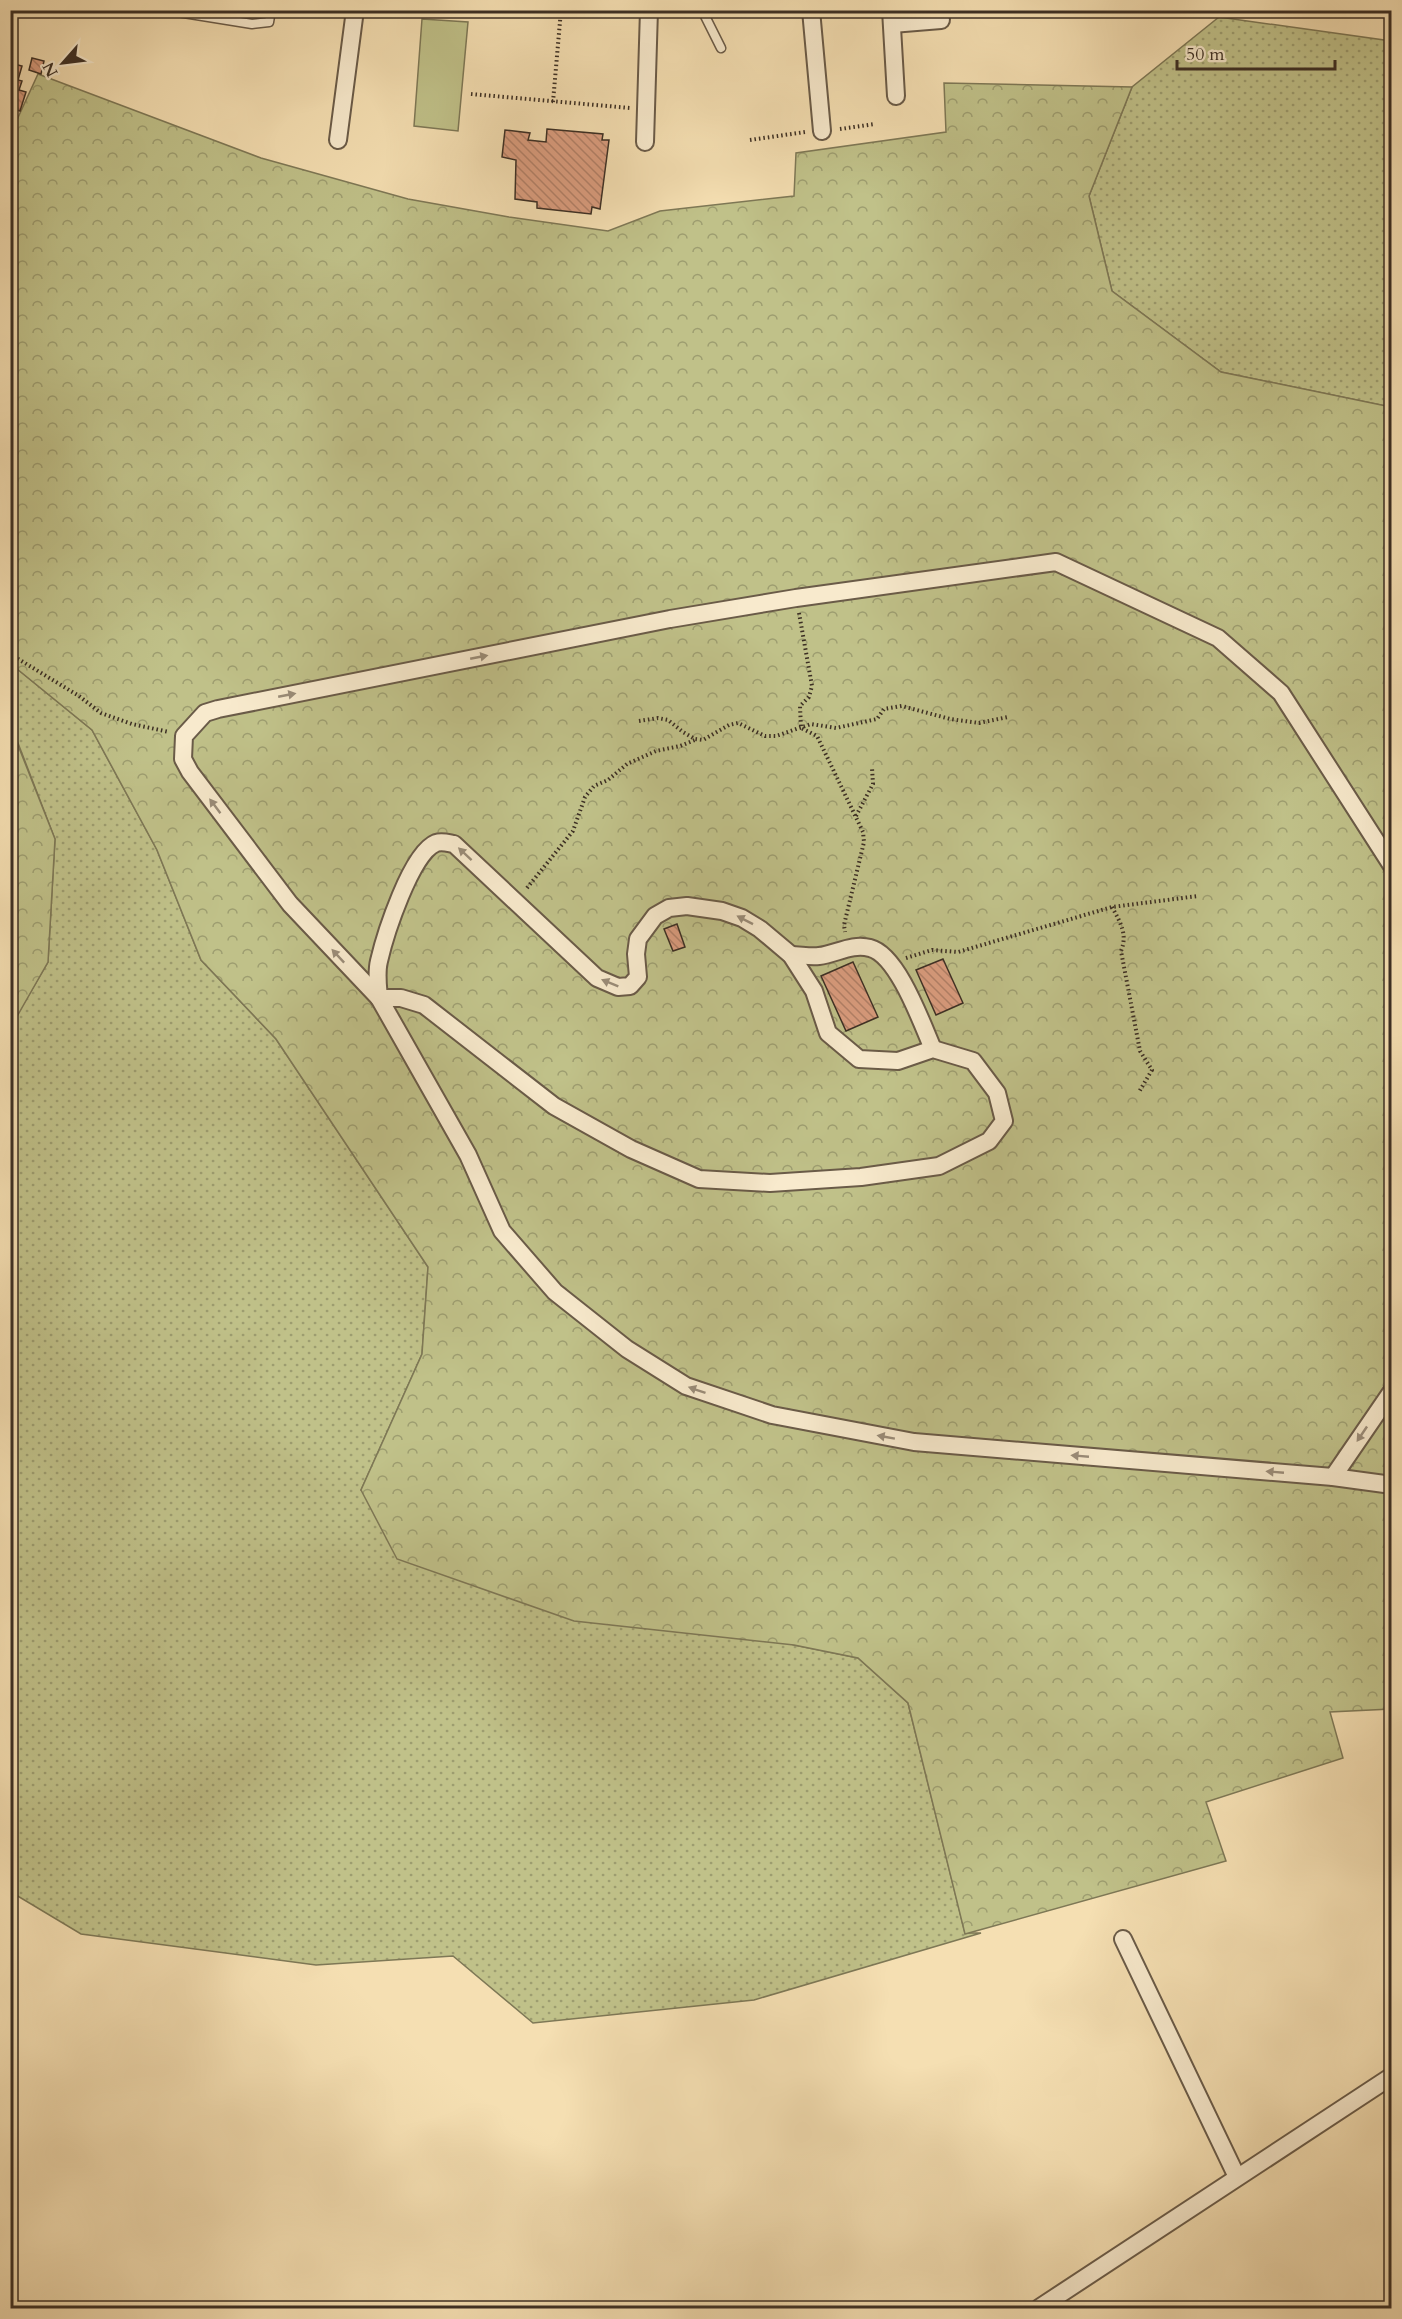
<svg xmlns="http://www.w3.org/2000/svg" width="1402" height="2319" font-family="Cardo,serif">
  <defs>
    <pattern id="grass-dots" width="8" height="8" patternUnits="userSpaceOnUse" patternTransform="scale(1.5)"><rect width="8" height="8" fill="#c0c189"/><path d="M2 2h.1M6 6h.1" fill="none" stroke="#9d9d70" stroke-width="1.8" stroke-linecap="round"/></pattern>
    <pattern id="forest-crowns" width="20" height="18" patternUnits="userSpaceOnUse" patternTransform="scale(1.5)"><rect width="20" height="18" fill="#c0c189"/><path d="M2 6a3 3 0 1 1 6 0M12 15a3 3 0 1 1 6 0" fill="none" stroke="#9d9d70"/></pattern>
    <pattern id="building-back-hatch" width="6" height="6" patternUnits="userSpaceOnUse" patternTransform="scale(1.5)"><rect width="6" height="6" fill="#da9c7e"/><path d="M-1 5l2 2M0 0l6 6M5-1l2 2" fill="none" stroke="#b28067"/></pattern>
  </defs>
  <rect width="100%" height="100%" fill="#f5dfb2"/>
  <filter id="stains"><feTurbulence type="fractalNoise" baseFrequency=".00333" numOctaves="4"/><feColorMatrix values="0 0 0 0 .2 0 0 0 0 .09 0 0 0 0 .02 0 0 0 .5 -.17"/></filter>
  <radialGradient id="worn" r=".72"><stop offset=".6" stop-color="#630" stop-opacity="0"/><stop offset="1" stop-color="#630" stop-opacity=".3"/></radialGradient>
  <g fill="url(#grass-dots)" stroke="#7e7856" stroke-width="1.5">
    <path d="M1219 17 1391 41V407L1221 372 1112 291 1089 196 1132 87Z"/>
    <path d="M11 664 92 730 157 850 201 960 276 1039 428 1267 422 1354 361 1490 794 1645 858 1658 908 1703 965 1933H981L754 2000 533 2023 453 1956 316 1965 81 1934 11 1892 10 1027 48 962 55 839 11 725Z"/>
  </g>
  <g fill="url(#forest-crowns)" stroke="#7e7856" stroke-width="1.5">
    <path d="M38 74 261 158 408 199 509 217 608 231 660 211 794 196 796 153 946 132 944 83 1132 87 1089 196 1112 291 1221 372 1391 407V1709L1330 1712 1343 1758 1206 1802 1226 1861 965 1934 908 1703 858 1658 794 1645 574 1621 397 1559 361 1490 422 1354 428 1267 276 1039 201 960 157 850 92 730 11 664 10 135Z"/>
    <path d="M10 725 55 839 48 962 11 1027Z"/>
  </g>
  <path fill="#c0c189" stroke="#7e7856" stroke-width="1.5" d="M422 19 468 22 458 131 414 126Z"/>
  <g fill="url(#building-back-hatch)" stroke="#3c2f24" stroke-width="1.5">
    <path d="M32 58 44 61 41 74 29 70Z"/>
    <path d="M10 63 22 66 18 80 22 81 19 90 26 92 20 111 11 108 10 110Z"/>
    <path d="M547 129 603 134 602 140H609L600 209 592 207 591 214 537 208V202L515 199 516 160 502 157 505 130 530 133 528 140 546 142Z"/>
    <path d="M677 924 685 947 673 951 664 929Z"/>
    <path d="M943 959 963 1003 936 1015 916 970Z"/>
    <path d="M853 962 878 1017 846 1031 821 976Z"/>
  </g>
  <g fill="none" stroke-linecap="round" stroke-linejoin="round">
    <g stroke="#6a5b48" stroke-width="11">
      <g id="service">
        <path d="M165 10 252 24 269 22 271 10"/>
        <path d="M702 10 721 48"/>
      </g>
    </g>
    <g stroke="#6a5b48" stroke-width="20">
      <g id="minor">
        <path d="M811 10 822 131"/>
        <path d="M891 10 896 96"/>
        <path d="M892 24 941 20"/>
        <path d="M338 140 355 10"/>
        <path d="M645 142 649 10"/>
        <path d="M791 955C800 955 810 957 819 956 836 954 852 943 870 948 898 955 922 1024 933 1049"/>
        <path d="M379 998C378 986 376 973 379 961 385 935 411 853 436 843 442 841 448 843 454 844L597 978 618 987 630 986 638 977 636 954 638 939 655 916 669 908 687 906 722 911 742 918 760 929 791 955 814 991 828 1033 859 1059 898 1061 933 1049 973 1061 997 1093 1004 1121 989 1141 939 1166 861 1177 770 1183 699 1179 631 1149 554 1106 424 1005 401 998H379L468 1155 502 1231 555 1292 627 1349 686 1386 772 1415 914 1442 1333 1477 1392 1485"/>
        <path d="M379 998 290 904 190 772 183 759 184 736 205 713 218 709 670 619 796 598 1056 562 1218 638 1281 693 1392 866"/>
        <path d="M1333 1477 1392 1391"/>
        <path d="M1123 1939 1237 2177"/>
        <path d="M1039 2308 1392 2076"/>
      </g>
    </g>
    <g stroke="#3c2f24" stroke-width="4" stroke-dasharray="1.5 3" stroke-linecap="butt">
      <path d="M471 94 630 108"/>
      <path d="M553 102 561 10"/>
      <path d="M840 129 875 124"/>
      <path d="M750 140 805 132"/>
      <path d="M799 613 812 686 809 697 800 706 801 728 817 736 863 832 864 842 844 925 845 932"/>
      <path d="M10 654 79 696 101 713 132 724 169 732"/>
      <path d="M639 721 658 718 668 720 683 732 695 739 703 740 729 725 738 723 765 736H776L811 724 836 728 877 719 884 709 902 706 950 719 979 723 1008 717"/>
      <path d="M856 816 873 784 872 768"/>
      <path d="M527 888 573 831 585 797 594 786 608 780 627 764 656 751 680 746 695 740"/>
      <path d="M1112 907C1120 922 1128 934 1121 951L1140 1051 1152 1070 1139 1092"/>
      <path d="M906 958 932 950 958 952 1112 907 1198 896"/>
    </g>
    <use href="#service" stroke="#f8eacd" stroke-width="8"/>
    <use href="#minor" stroke="#f8eacd" stroke-width="16"/>
  </g>
  <defs><path id="oneway-solid" d="M-6-.8H1V-3.2L6.5 0L1 3.2V.8H-6Z" transform="scale(1.5)"/></defs>
  <g fill="#9a8c78">
    <use href="#oneway-solid" transform="translate(479 657) rotate(-11)"/>
    <use href="#oneway-solid" transform="translate(287 695) rotate(-11)"/>
    <use href="#oneway-solid" transform="translate(215 806) rotate(-127)"/>
    <use href="#oneway-solid" transform="translate(465 854) rotate(-137)"/>
    <use href="#oneway-solid" transform="translate(745 920) rotate(-153)"/>
    <use href="#oneway-solid" transform="translate(338 956) rotate(-133)"/>
    <use href="#oneway-solid" transform="translate(610 983) rotate(-158)"/>
    <use href="#oneway-solid" transform="translate(697 1390) rotate(-161)"/>
    <use href="#oneway-solid" transform="translate(1362 1434) rotate(124)"/>
    <use href="#oneway-solid" transform="translate(886 1437) rotate(-170)"/>
    <use href="#oneway-solid" transform="translate(1080 1456) rotate(-175)"/>
    <use href="#oneway-solid" transform="translate(1275 1472) rotate(-175)"/>
  </g>
  <rect width="1402" height="2319" fill="none" stroke="#f5dfb2" stroke-width="36"/>
  <rect x="12" y="12" width="1378" height="2295" fill="none" stroke="#3c2f24" stroke-width="3"/>
  <rect x="18" y="18" width="1366" height="2283" fill="none" stroke="#3c2f24" stroke-width="1.5"/>
  <g transform="translate(63 63) rotate(242)" stroke="#f8eacd" stroke-width="4.5" paint-order="stroke">
  <path d="M0-4.5L10 22L0 15L-10 22Z" fill="#3c2f24"/>
  <text y="-9" font-size="16" font-weight="bold" text-anchor="middle" fill="#3c2f24">N</text>
  </g>
  <path d="M1177 60v9h158v-9" fill="none" stroke="#3c2f24" stroke-width="3"/>
  <text x="1186" y="60" font-size="18" fill="#3c2f24" stroke="#f8eacd" stroke-width="4.5" paint-order="stroke">50 m</text>
  <rect width="100%" height="100%" filter="url(#stains)"/>
  <rect width="100%" height="100%" fill="url(#worn)"/>
</svg>
